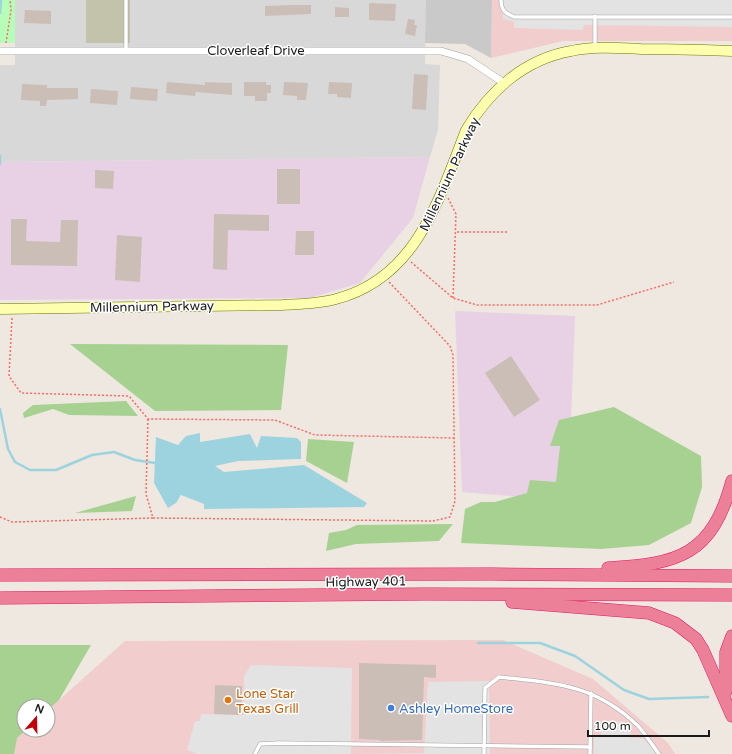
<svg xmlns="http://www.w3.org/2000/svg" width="732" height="754" font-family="'Varela Round',sans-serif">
  <rect width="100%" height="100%" fill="#eee8e0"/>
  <path fill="#d9d8d8" d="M15 0H86V43H130V0H426L425 64 440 65 438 130 430 157 1 162 0 173V65H15Z"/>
  <g fill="#f1cdcd">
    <path d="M492 0H732V41H563L491 58Z"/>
    <path d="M503 640 593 679 668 743 675 754H0L26 730H48V710L125 641Z"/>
  </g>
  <g fill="#e8d1e4">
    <path d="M430 157 413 218 360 283 310 298 0 300V162Z"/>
    <path d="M455 311 575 316 568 501 462 492Z"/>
  </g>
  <path fill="#c9c9c9" d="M426 0H492L491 58 465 44 425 43Z"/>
  <rect fill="#c3c2ab" x="86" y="0" width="44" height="43"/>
  <g fill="#a6d191">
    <path d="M70 344 288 345 281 410 155 411Z"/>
    <path d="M126 401 138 416 69 415 53 409 24 418 23 413 33 405Z"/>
    <path d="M614 407 701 456 702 487 691 523 649 545 601 549 461 543 465 509 481 502H495L527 493 530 480 556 482 560 446H550L559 420Z"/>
    <path d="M308 439 354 442 347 483 306 461Z"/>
    <path d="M136 496 132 511 75 513Z"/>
    <path d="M453 524 439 541 356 544 326 551 329 533 346 530 357 525Z"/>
    <path d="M0 645H91L59 700 48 710V706H24V730H26L17 738 14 754H0Z"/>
  </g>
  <rect fill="#b7fdba" x="0" y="0" width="15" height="43"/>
  <g fill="#e3e3e3">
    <path d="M503 0H732V27L584 25 583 30 514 28V22L503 19Z"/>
    <path d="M251 665 352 668 351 754 424 753 428 682 489 681 490 754H197L187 750 195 721H200L201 714 244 715V676Z"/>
    <path d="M605 721 624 722V729L631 730 630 738H643L657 754H594V737H601V729H605Z"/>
  </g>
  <path fill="#9cd3df" d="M200 433V442L250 434 257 448 261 436 297 438 301 442V459L238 461 215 466 224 472 304 465 367 503 364 507 204 509V504L181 495 176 503 168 508 154 483 156 437 178 445 186 436Z"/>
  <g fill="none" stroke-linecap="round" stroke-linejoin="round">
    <g stroke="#9cd3df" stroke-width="2.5">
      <path d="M0 13 1 0"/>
      <path d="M0 156V164"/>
      <path d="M0 409 8 449 15 462 30 470H56L92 455 114 452 135 460 155 463"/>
      <path d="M478 643H540L575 656 624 690 649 699 708 697"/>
    </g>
  </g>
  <g fill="#cabeb6">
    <path d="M369 3 396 4 395 21 369 20Z"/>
    <path d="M291 5H311V14L265 16V6Z"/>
    <path d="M335 7 349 8V17H335Z"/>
    <path d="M25 10 51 11V24L24 23Z"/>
    <path d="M408 19 415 20 414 25H417L415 36 405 34Z"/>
    <path d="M414 74 428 75 426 110 412 109Z"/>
    <path d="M167 82 205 85V82L232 83V95L196 92 195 96 173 94 166 93Z"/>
    <path d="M244 82H266V85H271V93H267V101H255V96H244Z"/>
    <path d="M284 82 308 83 306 100H297V96L283 95Z"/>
    <path d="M329 82 352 83 351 98 337 97V94H328Z"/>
    <path d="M22 84 47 85V88H78V99L47 100 46 106H40V101L21 100Z"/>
    <path d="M131 87 158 89 157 101 130 99Z"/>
    <path d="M91 89 118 91 117 105 90 103Z"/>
    <rect x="277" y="169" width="23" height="35"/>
    <path d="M95 170 114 171 113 189 95 188Z"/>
    <path d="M214 214 269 215V231L228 230 227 270 213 269Z"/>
    <path d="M11 219H27L26 241 60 242 61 220H78L77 266 11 265Z"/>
    <path d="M296 231H314V255H295Z"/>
    <path d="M117 235 142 237 140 282 115 280Z"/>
    <path d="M511 356 540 400 514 417 485 373Z"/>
    <path d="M359 663 436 665V678L424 677 422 740 380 741V740L359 739Z"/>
    <path d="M215 685 242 686 241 715 214 714Z"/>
  </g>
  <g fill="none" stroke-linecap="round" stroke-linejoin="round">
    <g stroke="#a2a2a2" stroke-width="4.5">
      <g id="lane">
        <path d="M501 0C501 10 505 13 514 17H732"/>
        <path d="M595 16V47"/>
        <path d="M126 51V0"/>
        <path d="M255 754 260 744 279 743 590 747"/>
        <path d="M484 754 485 688 499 677C554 683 594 684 637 725 645 733 652 745 659 754"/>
        <path d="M590 754 591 693"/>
      </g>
    </g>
    <g stroke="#a2a2a2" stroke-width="8">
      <path id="street" d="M0 51H441L468 59 504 83"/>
    </g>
    <g stroke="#6d7400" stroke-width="11">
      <path id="secondary" d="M0 309 282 305C300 304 319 304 336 299 417 278 439 199 466 130 490 90 525 59 571 51 594 46 618 48 641 49 671 49 702 50 732 51"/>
    </g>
    <g stroke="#e21765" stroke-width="13">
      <g id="highway">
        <path d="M608 568C679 564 712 555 732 481"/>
        <path d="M0 575 492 574 732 576"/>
        <path d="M0 598 425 594 732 595"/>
        <path d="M512 602 649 613 675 623 696 639 703 650 732 716"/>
        <path d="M726 691V652L732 636"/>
      </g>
    </g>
    <g stroke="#ff695f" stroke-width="1.5" stroke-dasharray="2 2" stroke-linecap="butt">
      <path d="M6 43 11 10 10 0"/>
      <path d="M448 198 456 214 453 298"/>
      <path d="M457 232H509"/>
      <path d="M411 262 453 298 477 305H597L674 282"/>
      <path d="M12 318 9 376 21 393 129 396 148 419 275 420 315 435 454 438"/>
      <path d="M148 419 146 494 153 518 433 521 450 517 455 501 453 355 450 346 389 282"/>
      <path d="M0 517 12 522 153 518"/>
    </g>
    <use href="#lane" stroke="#fff" stroke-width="3.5"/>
    <use href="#street" stroke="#fff" stroke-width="7"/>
    <use href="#secondary" stroke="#fdfeae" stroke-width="10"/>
    <use href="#highway" stroke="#ec8099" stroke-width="12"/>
  </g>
  <circle fill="#e8710a" stroke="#fff" stroke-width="1.5" cx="228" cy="700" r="4"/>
  <circle fill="#3f7fe0" stroke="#fff" stroke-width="1.5" cx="391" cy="708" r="4"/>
  <g text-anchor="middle" stroke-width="3" stroke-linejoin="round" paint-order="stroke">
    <g font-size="13" fill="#1b1b1b" stroke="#fff">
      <text x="256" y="55">Cloverleaf Drive</text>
      <text transform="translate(449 174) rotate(-65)" y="5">Millennium Parkway</text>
      <text transform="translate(152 306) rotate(-1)" y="5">Millennium Parkway</text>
      <text transform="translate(366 581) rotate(-1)" y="5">Highway 401</text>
    </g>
    <g font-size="13" fill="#c56008" stroke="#fff" text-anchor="start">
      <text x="236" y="698">Lone Star<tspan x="236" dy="15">Texas Grill</tspan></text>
    </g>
    <g font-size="13" fill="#366cbe" stroke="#fff" text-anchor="start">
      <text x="399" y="713">Ashley HomeStore</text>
    </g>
  </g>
  <g transform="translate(36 718) rotate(20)"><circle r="19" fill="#ffffff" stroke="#a4a4a4"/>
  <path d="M0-3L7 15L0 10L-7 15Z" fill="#c60009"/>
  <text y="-6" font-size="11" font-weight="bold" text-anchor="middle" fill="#1b1b1b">N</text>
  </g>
  <path d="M588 730v6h121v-6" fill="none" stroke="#1b1b1b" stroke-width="2"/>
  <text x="594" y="730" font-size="12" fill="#1b1b1b" stroke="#ffffff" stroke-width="3" paint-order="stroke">100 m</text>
</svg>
